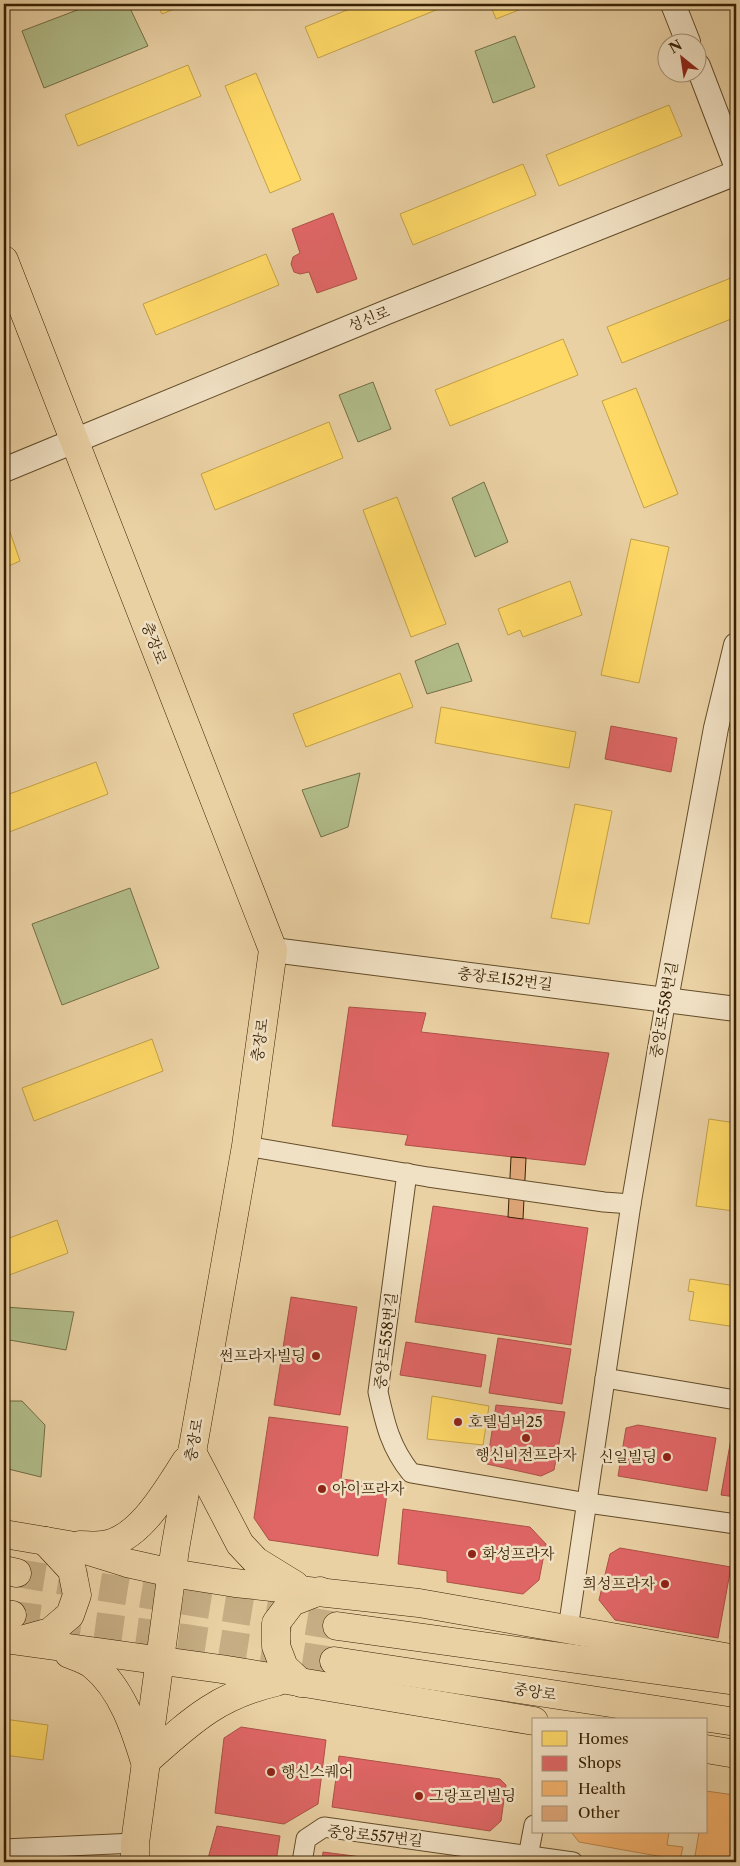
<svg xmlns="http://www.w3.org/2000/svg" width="740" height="1866" font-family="'Libre Caslon Text','Noto Serif KR',serif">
  <rect width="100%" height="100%" fill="#ead1a4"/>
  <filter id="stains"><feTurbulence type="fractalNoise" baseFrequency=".004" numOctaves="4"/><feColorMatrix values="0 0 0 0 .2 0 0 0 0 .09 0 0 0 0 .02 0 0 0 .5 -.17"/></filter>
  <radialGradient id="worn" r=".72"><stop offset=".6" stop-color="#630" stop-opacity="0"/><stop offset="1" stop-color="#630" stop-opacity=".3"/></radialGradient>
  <g fill="#b1bd8a" stroke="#746e45">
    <path d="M93 4H128L148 46 44 88 22 31Z"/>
    <path d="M515 36 535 87 493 103 475 51Z"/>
    <path d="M373 382 391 429 358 442 339 395Z"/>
    <path d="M484 482 508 542 475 557 452 498Z"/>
    <path d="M458 643 472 681 427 694 415 661Z"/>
    <path d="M360 773 348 827 321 837 302 790Z"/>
    <path d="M130 888 159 968 62 1005 32 924Z"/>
    <path d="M5 1307 74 1312 66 1350 4 1339Z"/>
    <path d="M4 1401H22L45 1425 41 1477 4 1468Z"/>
  </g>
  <g fill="#ffd966" stroke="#c3a147">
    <path d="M157 4H186L162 14Z"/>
    <path d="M362 4H439L441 8 318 58 305 27Z"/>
    <path d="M490 4H534L496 19Z"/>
    <path d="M188 65 201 96 78 146 65 115Z"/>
    <path d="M256 73 301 180 270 193 225 86Z"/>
    <path d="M669 105 682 136 559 186 546 155Z"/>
    <path d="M523 164 536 195 413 245 400 214Z"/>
    <path d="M266 254 279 285 156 335 143 304Z"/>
    <path d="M736 276V317L622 363 607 327Z"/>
    <path d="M563 339 578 375 450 426 435 390Z"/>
    <path d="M636 388 678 494 644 508 602 401Z"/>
    <path d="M329 422 343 458 215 510 201 474Z"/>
    <path d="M397 497 446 624 411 637 363 510Z"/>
    <path d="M9 529 20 561 4 568V531Z"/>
    <path d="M631 539 669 547 639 683 601 675Z"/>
    <path d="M570 581 582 615 523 637 520 630 508 635 498 609Z"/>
    <path d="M400 673 413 707 306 747 293 714Z"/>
    <path d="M441 707 576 732 569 768 435 743Z"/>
    <path d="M96 762 108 794 4 834V796Z"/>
    <path d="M575 804 612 811 589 924 551 918Z"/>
    <path d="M152 1039 163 1071 34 1121 22 1088Z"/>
    <path d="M709 1119 736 1123 734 1211 696 1206Z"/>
    <path d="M57 1220 68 1253 4 1277V1240Z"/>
    <path d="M690 1279 736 1286V1327L689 1320 694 1292 688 1291Z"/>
    <path d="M432 1396 489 1406 483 1445 427 1439Z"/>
    <path d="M4 1719 48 1725 43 1760 4 1755Z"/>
  </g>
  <g fill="#e06666" stroke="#ad5147">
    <path d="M333 213 357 279 317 293 309 272 300 274 294 272 291 264 293 257 300 253 292 229Z"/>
    <path d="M611 726 677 738 671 772 605 759Z"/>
    <path d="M349 1007 426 1013 421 1032 609 1053 585 1165 405 1145 408 1135 332 1126Z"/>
    <path d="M433 1206 588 1228 571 1345 415 1322Z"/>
    <path d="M291 1297 357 1307 340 1415 274 1405Z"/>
    <path d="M498 1338 571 1349 562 1404 489 1393Z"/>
    <path d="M406 1342 486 1355 481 1387 400 1375Z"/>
    <path d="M496 1405 565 1412 554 1470 541 1476 487 1464Z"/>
    <path d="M269 1417 348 1427 341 1479 382 1484 387 1494 378 1556 269 1540 254 1518Z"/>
    <path d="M638 1425 716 1438 707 1491 618 1476 626 1428Z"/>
    <path d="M731 1439 736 1440V1497L721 1495Z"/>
    <path d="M403 1509 530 1527 546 1544 539 1580 523 1594 447 1582V1571L398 1564Z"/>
    <path d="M620 1548 731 1567 718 1638 615 1620 599 1600 610 1554Z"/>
    <path d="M736 1589V1638H730Z"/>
    <path d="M241 1727 326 1740 318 1804 284 1824 215 1813 224 1738Z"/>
    <path d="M339 1756 500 1779 506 1785 501 1821 490 1831 332 1807Z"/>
    <path d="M217 1826 280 1836 276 1862H207Z"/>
    <path d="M323 1852 400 1862H322Z"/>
  </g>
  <g fill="#f6b26b" stroke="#bc864b">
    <path d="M706 1791 734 1795 732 1807 736 1808V1862H694L699 1832H706Z"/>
    <path d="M571 1832H669L667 1845 683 1847 680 1860 579 1842Z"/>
  </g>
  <path fill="#e1a87a" stroke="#361f00" d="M511 1157 526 1158 523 1219 508 1217Z"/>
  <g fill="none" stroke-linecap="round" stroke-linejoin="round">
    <g stroke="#c6ad83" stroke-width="28" stroke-dasharray="28 14" stroke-linecap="butt">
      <path d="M17 1573 337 1626"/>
      <path d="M12 1615 184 1638 334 1661"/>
    </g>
    <g stroke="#634c29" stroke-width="21">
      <g id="minor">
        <path d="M246 1146 428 1177 604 1202 631 1204"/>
        <path d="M407 1173 378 1392C385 1423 390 1447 411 1473L588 1503 736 1524"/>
        <path d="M605 1378 736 1400"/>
        <path d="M568 1629 631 1204 666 999"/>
        <path d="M4 1849 135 1843"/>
        <path d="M302 1862 306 1839 324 1827 573 1862"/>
        <path d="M527 1862 534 1825"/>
      </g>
    </g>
    <g stroke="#634c29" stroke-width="26">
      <g id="tertiary">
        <path d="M673 4 688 42"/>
        <path d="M698 66 736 165"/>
        <path d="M4 470 387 312 736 173"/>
        <path d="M273 950 736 1009"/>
        <path d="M666 999 716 728 736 645"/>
      </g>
    </g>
    <g stroke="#361f00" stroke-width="29">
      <g id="primary">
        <path d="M4 260 273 950 246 1146 175 1549 135 1843V1862"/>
        <path d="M192 1452 240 1544 256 1561 295 1585"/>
        <path d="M4 1534 69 1545 127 1563 172 1573 235 1583 419 1603 736 1659"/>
        <path d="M80 1545C87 1545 95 1546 103 1545 140 1540 167 1490 186 1461"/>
        <path d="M4 1570 17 1573"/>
        <path d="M4 1614 12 1615"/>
        <path d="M337 1626 736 1681"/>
        <path d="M4 1639 221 1669 534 1721"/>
        <path d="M21 1640 50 1632 70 1615 77 1595 72 1570 45 1541"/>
        <path d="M69 1654C77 1657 87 1660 94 1666 122 1689 135 1729 145 1762 190 1722 216 1696 276 1682"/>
        <path d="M334 1661 736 1722"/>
        <path d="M301 1683 284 1667 276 1646V1623L292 1602 320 1591"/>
        <path d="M706 1749 736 1754"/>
      </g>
    </g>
    <use href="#minor" stroke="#f1e1c4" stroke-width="19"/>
    <use href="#tertiary" stroke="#f1e1c4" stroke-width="24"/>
    <use href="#primary" stroke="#ead1a4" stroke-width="28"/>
  </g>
  <g fill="#8f2418" stroke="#f1e1c4" stroke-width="2">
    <circle cx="316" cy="1356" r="5"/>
    <circle cx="458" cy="1422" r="5"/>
    <circle cx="526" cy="1438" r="5"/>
    <circle cx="667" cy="1457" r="5"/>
    <circle cx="322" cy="1489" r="5"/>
    <circle cx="472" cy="1554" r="5"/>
    <circle cx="665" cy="1584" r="5"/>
    <circle cx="271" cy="1772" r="5"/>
    <circle cx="419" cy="1796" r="5"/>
  </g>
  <g text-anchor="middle" stroke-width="5" stroke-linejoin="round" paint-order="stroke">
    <g font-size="15" fill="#361f00" stroke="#f1e1c4">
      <text transform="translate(369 319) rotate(-22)" y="5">성신로</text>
      <text transform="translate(154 643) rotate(69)" y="5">충장로</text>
      <text transform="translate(505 979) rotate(7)" y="5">충장로152번길</text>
      <text transform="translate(664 1010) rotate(-80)" y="5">중앙로558번길</text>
      <text transform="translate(260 1040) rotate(-82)" y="5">충장로</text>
      <text transform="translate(386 1341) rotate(-83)" y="5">중앙로558번길</text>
      <text transform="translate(194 1440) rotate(-80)" y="5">충장로</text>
      <text transform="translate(535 1692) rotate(9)" y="5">중앙로</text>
      <text transform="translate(375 1836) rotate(6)" y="5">중앙로557번길</text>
    </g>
    <g font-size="15" fill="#361f00" stroke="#f1e1c4" text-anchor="start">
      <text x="306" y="1361" text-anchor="end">썬프라자빌딩</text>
      <text x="468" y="1427">호텔넘버25</text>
      <text x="526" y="1460" text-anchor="middle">행신비전프라자</text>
      <text x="657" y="1462" text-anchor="end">신일빌딩</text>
      <text x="332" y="1494">아이프라자</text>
      <text x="482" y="1559">화성프라자</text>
      <text x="655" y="1589" text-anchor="end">희성프라자</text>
      <text x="281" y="1777">행신스퀘어</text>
      <text x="429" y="1801">그랑프리빌딩</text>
    </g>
  </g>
  <rect width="740" height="1866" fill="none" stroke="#ead1a4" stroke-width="20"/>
  <rect x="5" y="5" width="730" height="1856" fill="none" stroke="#361f00" stroke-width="2.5"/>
  <rect x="10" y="10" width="720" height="1846" fill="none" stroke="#361f00"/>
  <rect x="532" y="1718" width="175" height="115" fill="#f1e1c4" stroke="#a69376"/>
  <rect x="542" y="1731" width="25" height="15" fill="#ffd966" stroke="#a69376"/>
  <text x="578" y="1744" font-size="15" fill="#361f00">Homes</text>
  <rect x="542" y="1756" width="25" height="15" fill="#e06666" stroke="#a69376"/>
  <text x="578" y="1768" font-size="15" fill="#361f00">Shops</text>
  <rect x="542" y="1781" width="25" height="15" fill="#f6b26b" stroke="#a69376"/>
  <text x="578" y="1794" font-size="15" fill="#361f00">Health</text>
  <rect x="542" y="1806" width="25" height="15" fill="#e1a87a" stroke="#a69376"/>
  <text x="578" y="1818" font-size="15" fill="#361f00">Other</text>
  <g transform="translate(682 58) rotate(330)"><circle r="24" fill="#f1e1c4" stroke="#a69376"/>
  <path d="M0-4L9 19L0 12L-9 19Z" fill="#8f2418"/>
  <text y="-8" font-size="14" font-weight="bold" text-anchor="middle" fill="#361f00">N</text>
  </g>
  <rect width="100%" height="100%" filter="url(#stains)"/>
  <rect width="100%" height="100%" fill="url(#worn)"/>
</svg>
